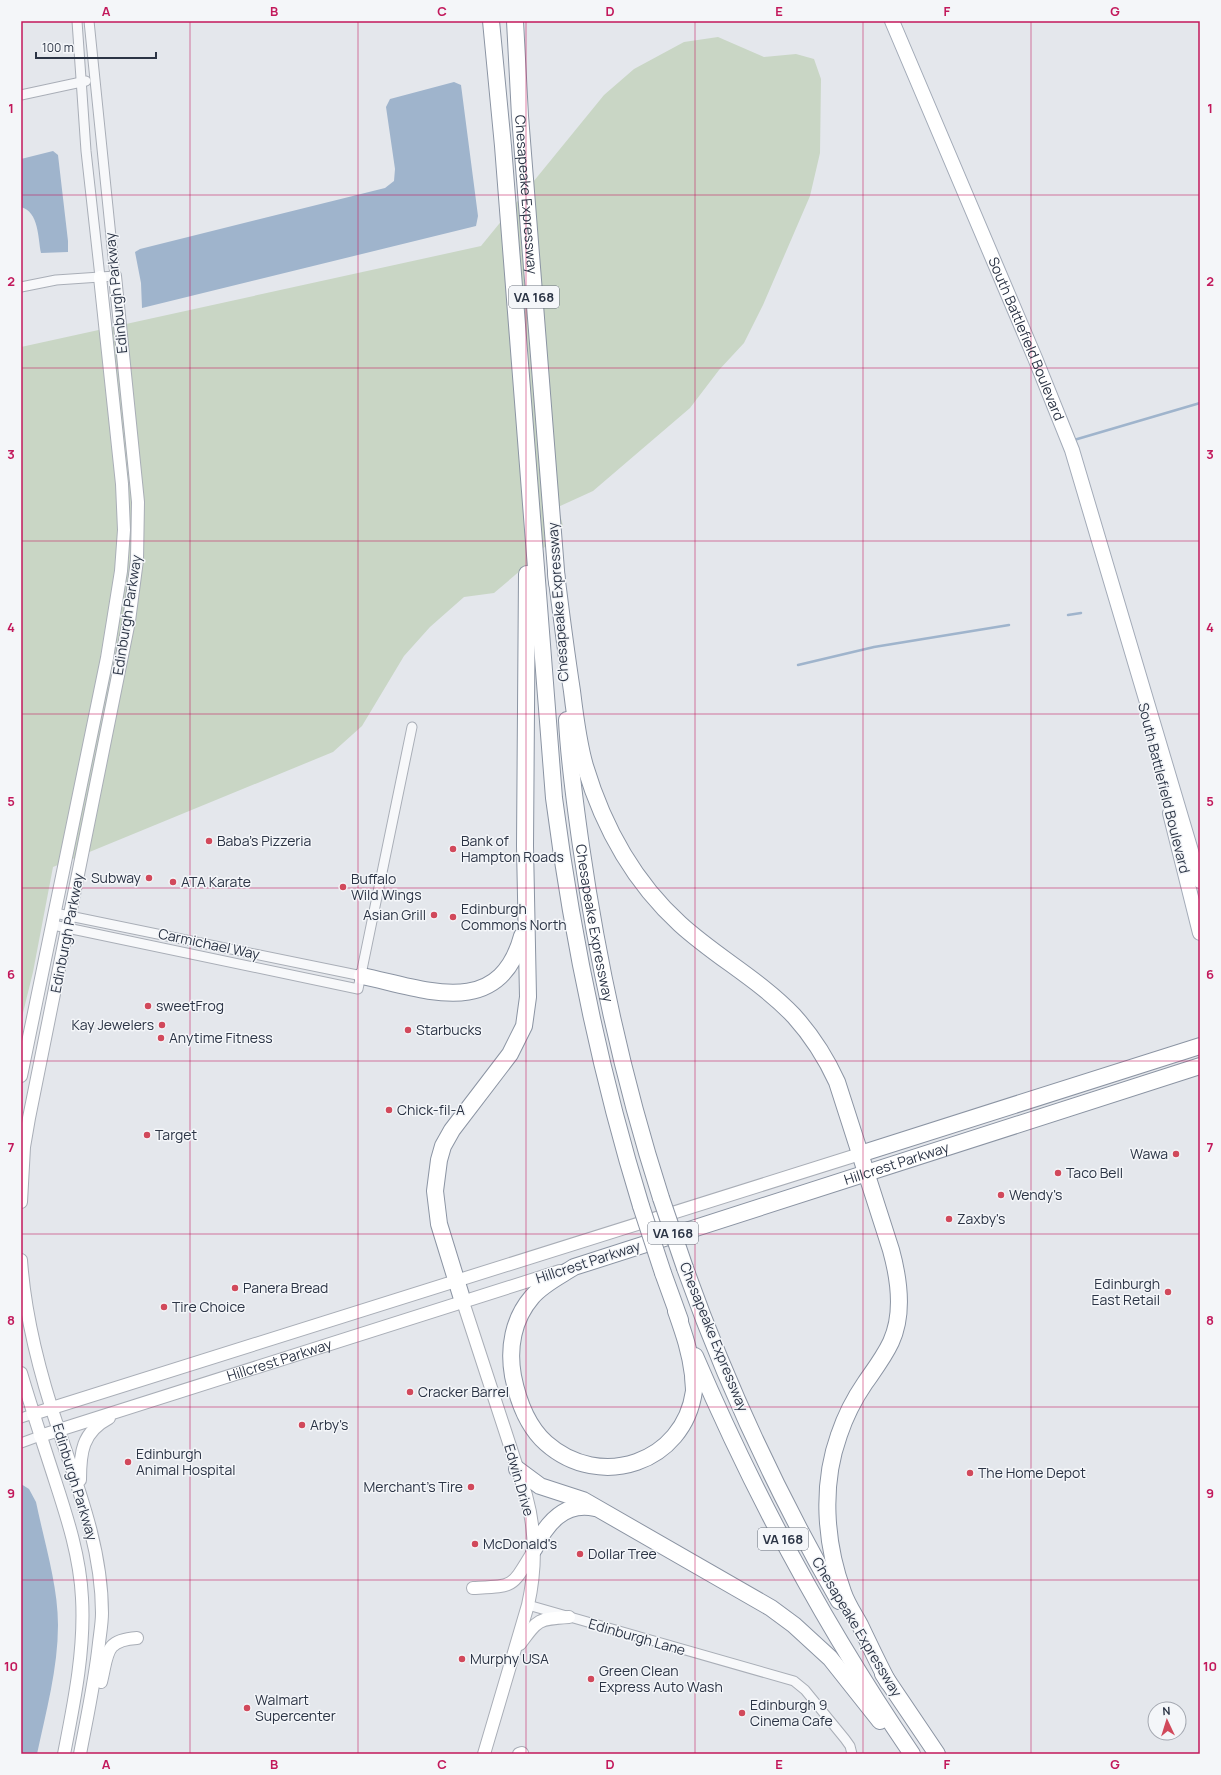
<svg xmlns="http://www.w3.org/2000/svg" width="1221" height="1775" font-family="Manrope,sans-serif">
  <rect width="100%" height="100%" fill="#e4e7ec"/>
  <path fill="#c9d6c5" d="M718 37 764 57 796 54 814 59 821 79 820 153 810 196 763 305 744 343 719 370 690 408 593 491 558 507 563 526 534 559 494 593 464 597 430 627 404 656 362 726 333 752 53 867 33 972 21 1021V347L481 246 604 95 634 69 684 42Z"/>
  <g fill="#9fb4cc">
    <path d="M454 82 461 85 478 216 476 226 142 308 141 283 135 252 140 249 385 188 394 181 395 169 386 107 390 99Z"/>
    <path d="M53 151 58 155 68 241V252L41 253C38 238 39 212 21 207V159Z"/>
    <path d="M21 1484 29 1489 36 1502C44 1541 58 1585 58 1625 58 1668 46 1712 37 1754H21Z"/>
  </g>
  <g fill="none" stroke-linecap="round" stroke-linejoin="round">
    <g stroke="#9fb4cc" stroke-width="2.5">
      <path d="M1074 440 1200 403"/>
      <path d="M1068 615 1081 613"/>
      <path d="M798 665 874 647 1009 625"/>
    </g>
    <g stroke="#a9aeb7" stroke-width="11">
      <g id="street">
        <path d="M77 21 86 151 100 277"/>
        <path d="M21 95 86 81"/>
        <path d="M21 287 56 280 115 276 89 21"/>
        <path d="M55 913 362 976"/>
        <path d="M53 925 358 989 412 727"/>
        <path d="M21 1418 33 1414"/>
        <path d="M21 1443 40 1436"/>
        <path d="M528 1605 794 1681 805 1690 845 1739 850 1746 852 1754"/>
      </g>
    </g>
    <g stroke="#a9aeb7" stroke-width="14">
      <g id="secondary">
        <path d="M21 1076 107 658 121 571 124 530 122 484 100 277"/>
        <path d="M21 1202 24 1147 29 1118 129 621 137 560 138 502 115 276"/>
        <path d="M21 1260C25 1318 40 1375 59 1431 79 1490 102 1550 102 1613 102 1623 100 1634 99 1643 95 1681 87 1717 80 1754"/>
        <path d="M463 1302 526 1495C536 1531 536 1569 528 1605L484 1754"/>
        <path d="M21 1373C31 1407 42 1440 53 1474 66 1514 80 1555 82 1598 85 1650 74 1703 64 1754"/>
        <path d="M33 1414 860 1154"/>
        <path id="s1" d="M40 1436 560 1271"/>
        <path d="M80 1480C80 1453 82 1432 109 1418"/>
        <path d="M473 1588C515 1586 511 1588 533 1552"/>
        <path d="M520 1644C538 1619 538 1619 569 1617"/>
        <path d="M101 1682C108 1654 104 1640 137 1638"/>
        <path d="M519 1754 522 1753"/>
      </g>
    </g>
    <g stroke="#a3abb8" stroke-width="16">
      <g id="primary">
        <path id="s2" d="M892 21 1035 358 1072 450 1200 881"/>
        <path d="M1170 813 1200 933"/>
      </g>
    </g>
    <g stroke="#8b94a3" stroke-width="18">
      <g id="highway">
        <path d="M491 21 503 146 554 798C572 936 600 1073 641 1206"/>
        <path id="s3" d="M515 21 520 116 557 583"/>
        <path d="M556 573C561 613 566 652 572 691 575 716 578 742 585 766 603 826 634 882 680 924 716 957 760 980 794 1016 812 1036 826 1058 837 1082L891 1250C899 1279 904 1314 891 1342 884 1357 874 1370 865 1383 854 1399 845 1417 839 1435 821 1485 825 1543 843 1592 847 1604 854 1614 860 1625 869 1644 878 1663 888 1682"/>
        <path id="s4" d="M567 720C569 762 575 804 581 846 598 965 624 1083 661 1198"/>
        <path d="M362 976C424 989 499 1021 522 936"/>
        <path d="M860 1154 1200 1046"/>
        <path d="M685 1268C725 1381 779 1497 839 1601"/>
        <path d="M663 1273 680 1320"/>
        <path d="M463 1302 439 1224 435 1191 439 1160 443 1146 452 1130 510 1054 524 1026 528 997 525 846 527 574"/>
        <path id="s5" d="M676 1311C684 1334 690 1351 693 1375 693 1380 694 1386 694 1391 684 1463 600 1491 546 1443 527 1426 518 1401 513 1376 508 1348 513 1319 532 1297 543 1284 560 1276 574 1267L1200 1066"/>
        <path d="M695 1356C754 1494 828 1631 912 1754"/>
        <path d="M517 1469 540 1486 583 1500 771 1608 794 1625 830 1658 880 1721"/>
        <path d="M534 1549C546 1524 564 1501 595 1508"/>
        <path d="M883 1674 937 1754"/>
      </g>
    </g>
    <use href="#street" stroke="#f7f8fa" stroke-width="9"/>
    <use href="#secondary" stroke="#fff" stroke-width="12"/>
    <use href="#primary" stroke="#fff" stroke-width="14"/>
    <use href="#highway" stroke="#fff" stroke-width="16"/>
    <g stroke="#8b94a3" stroke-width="18" stroke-linecap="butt">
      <g id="highway-bridge">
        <path d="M661 1198 685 1268"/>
        <path d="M641 1206 663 1273"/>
      </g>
    </g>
    <use href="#highway-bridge" stroke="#fff" stroke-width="16"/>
  </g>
  <path fill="none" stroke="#c2185b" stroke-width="1" stroke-opacity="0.55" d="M190 21V1754M358 21V1754M526 21V1754M695 21V1754M863 21V1754M1031 21V1754M21 195H1200M21 368H1200M21 541H1200M21 714H1200M21 888H1200M21 1061H1200M21 1234H1200M21 1407H1200M21 1580H1200"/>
  <g fill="#d1495b" stroke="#f4f6f9" stroke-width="1.5">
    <circle cx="209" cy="841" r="4"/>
    <circle cx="453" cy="849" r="4"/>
    <circle cx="149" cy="878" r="4"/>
    <circle cx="173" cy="882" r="4"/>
    <circle cx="343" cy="887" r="4"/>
    <circle cx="434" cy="915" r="4"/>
    <circle cx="453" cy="917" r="4"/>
    <circle cx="148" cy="1006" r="4"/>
    <circle cx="162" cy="1025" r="4"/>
    <circle cx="408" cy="1030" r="4"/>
    <circle cx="161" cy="1038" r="4"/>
    <circle cx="389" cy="1110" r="4"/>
    <circle cx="147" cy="1135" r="4"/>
    <circle cx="1176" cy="1154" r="4"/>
    <circle cx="1058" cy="1173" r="4"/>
    <circle cx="1001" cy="1195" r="4"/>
    <circle cx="949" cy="1219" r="4"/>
    <circle cx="235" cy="1288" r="4"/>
    <circle cx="1168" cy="1292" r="4"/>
    <circle cx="164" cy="1307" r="4"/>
    <circle cx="410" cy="1392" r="4"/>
    <circle cx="302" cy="1425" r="4"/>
    <circle cx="128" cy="1462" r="4"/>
    <circle cx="970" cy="1473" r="4"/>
    <circle cx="471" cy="1487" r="4"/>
    <circle cx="475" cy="1544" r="4"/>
    <circle cx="580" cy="1554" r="4"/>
    <circle cx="462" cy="1659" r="4"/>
    <circle cx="591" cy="1679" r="4"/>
    <circle cx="247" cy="1708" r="4"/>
    <circle cx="742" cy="1713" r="4"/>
  </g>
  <g text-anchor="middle" stroke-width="3" stroke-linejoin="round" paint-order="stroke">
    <g fill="#f4f6f9" stroke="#676e7b" stroke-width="1">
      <rect x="509" y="286" width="50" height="22" rx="3"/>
      <rect x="648" y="1222" width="50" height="22" rx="3"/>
      <rect x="758" y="1528" width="50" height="22" rx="3"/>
    </g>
    <g font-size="13" font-weight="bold" fill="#2b3445">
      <text x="534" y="302">VA 168</text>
      <text x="673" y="1238">VA 168</text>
      <text x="783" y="1544">VA 168</text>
    </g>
    <g font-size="14" fill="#2b3445" stroke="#f4f6f9">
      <text dy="5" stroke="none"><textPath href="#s3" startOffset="174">Chesapeake Expressway</textPath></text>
      <text transform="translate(116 293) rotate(-96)" y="5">Edinburgh Parkway</text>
      <text dy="5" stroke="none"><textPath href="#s2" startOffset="345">South Battlefield Boulevard</textPath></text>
      <text transform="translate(558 602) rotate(-94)" y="5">Chesapeake Expressway</text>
      <text transform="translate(127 615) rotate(-81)" y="5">Edinburgh Parkway</text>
      <text transform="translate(1164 788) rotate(76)" y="5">South Battlefield Boulevard</text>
      <text dy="5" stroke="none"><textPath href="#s4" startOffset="205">Chesapeake Expressway</textPath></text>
      <text transform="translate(67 933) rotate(-79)" y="5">Edinburgh Parkway</text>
      <text transform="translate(209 944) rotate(12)" y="5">Carmichael Way</text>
      <text dy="5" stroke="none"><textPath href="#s5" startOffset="826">Hillcrest Parkway</textPath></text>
      <text transform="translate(588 1262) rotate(-18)" y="5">Hillcrest Parkway</text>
      <text transform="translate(714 1337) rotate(68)" y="5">Chesapeake Expressway</text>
      <text dy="5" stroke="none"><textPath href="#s1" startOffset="251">Hillcrest Parkway</textPath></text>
      <text transform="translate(519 1480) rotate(74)" y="5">Edwin Drive</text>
      <text transform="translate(75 1482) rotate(73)" y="5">Edinburgh Parkway</text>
      <text transform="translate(857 1627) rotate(59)" y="5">Chesapeake Expressway</text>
      <text transform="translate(637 1637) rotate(16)" y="5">Edinburgh Lane</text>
    </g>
    <g font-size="14" fill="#2b3445" stroke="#f4f6f9" text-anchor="start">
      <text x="217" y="846">Baba’s Pizzeria</text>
      <text x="461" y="846">Bank of<tspan x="461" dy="16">Hampton Roads</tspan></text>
      <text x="141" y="883" text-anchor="end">Subway</text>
      <text x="351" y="884">Buffalo<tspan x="351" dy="16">Wild Wings</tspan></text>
      <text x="181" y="887">ATA Karate</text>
      <text x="461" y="914">Edinburgh<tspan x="461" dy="16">Commons North</tspan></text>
      <text x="426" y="920" text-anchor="end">Asian Grill</text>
      <text x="156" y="1011">sweetFrog</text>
      <text x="154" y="1030" text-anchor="end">Kay Jewelers</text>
      <text x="416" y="1035">Starbucks</text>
      <text x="169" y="1043">Anytime Fitness</text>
      <text x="397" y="1115">Chick-fil-A</text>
      <text x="155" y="1140">Target</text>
      <text x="1168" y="1159" text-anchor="end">Wawa</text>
      <text x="1066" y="1178">Taco Bell</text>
      <text x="1009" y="1200">Wendy's</text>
      <text x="957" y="1224">Zaxby's</text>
      <text x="1160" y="1289" text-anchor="end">Edinburgh<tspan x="1160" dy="16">East Retail</tspan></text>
      <text x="243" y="1293">Panera Bread</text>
      <text x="172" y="1312">Tire Choice</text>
      <text x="418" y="1397">Cracker Barrel</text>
      <text x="310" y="1430">Arby's</text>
      <text x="136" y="1459">Edinburgh<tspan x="136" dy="16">Animal Hospital</tspan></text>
      <text x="978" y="1478">The Home Depot</text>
      <text x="463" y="1492" text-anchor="end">Merchant's Tire</text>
      <text x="483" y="1549">McDonald's</text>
      <text x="588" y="1559">Dollar Tree</text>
      <text x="470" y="1664">Murphy USA</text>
      <text x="599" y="1676">Green Clean<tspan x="599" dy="16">Express Auto Wash</tspan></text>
      <text x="255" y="1705">Walmart<tspan x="255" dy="16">Supercenter</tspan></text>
      <text x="750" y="1710">Edinburgh 9<tspan x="750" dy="16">Cinema Cafe</tspan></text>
    </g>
  </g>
  <rect width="1221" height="1775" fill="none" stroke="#f4f6f9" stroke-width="44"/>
  <g transform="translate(1167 1721) rotate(356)"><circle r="19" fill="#f4f6f9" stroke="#a4a8b1"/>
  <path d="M0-3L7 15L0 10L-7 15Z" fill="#d1495b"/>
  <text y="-6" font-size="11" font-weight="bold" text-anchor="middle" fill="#2b3445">N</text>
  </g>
  <path d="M36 52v6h120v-6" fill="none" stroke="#2b3445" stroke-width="2"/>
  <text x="42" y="52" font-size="12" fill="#2b3445" stroke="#f4f6f9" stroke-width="3" paint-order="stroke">100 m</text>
  <rect x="22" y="22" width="1177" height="1731" fill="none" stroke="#c2185b" stroke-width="1.5"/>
  <g font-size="13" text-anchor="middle" font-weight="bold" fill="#c2185b">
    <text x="106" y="16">A</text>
    <text x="274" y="16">B</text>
    <text x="442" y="16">C</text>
    <text x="610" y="16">D</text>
    <text x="779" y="16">E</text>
    <text x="947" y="16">F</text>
    <text x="1115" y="16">G</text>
    <text x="11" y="113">1</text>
    <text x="1210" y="113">1</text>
    <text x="11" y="286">2</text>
    <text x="1210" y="286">2</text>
    <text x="11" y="459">3</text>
    <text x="1210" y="459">3</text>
    <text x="11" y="632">4</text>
    <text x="1210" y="632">4</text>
    <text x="11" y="806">5</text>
    <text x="1210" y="806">5</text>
    <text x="11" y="979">6</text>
    <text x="1210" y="979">6</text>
    <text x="11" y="1152">7</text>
    <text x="1210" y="1152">7</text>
    <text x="11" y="1325">8</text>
    <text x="1210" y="1325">8</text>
    <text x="11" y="1498">9</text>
    <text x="1210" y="1498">9</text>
    <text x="11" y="1671">10</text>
    <text x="1210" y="1671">10</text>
    <text x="106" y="1769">A</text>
    <text x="274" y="1769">B</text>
    <text x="442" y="1769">C</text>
    <text x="610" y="1769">D</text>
    <text x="779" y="1769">E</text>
    <text x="947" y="1769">F</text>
    <text x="1115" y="1769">G</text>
  </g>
</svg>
